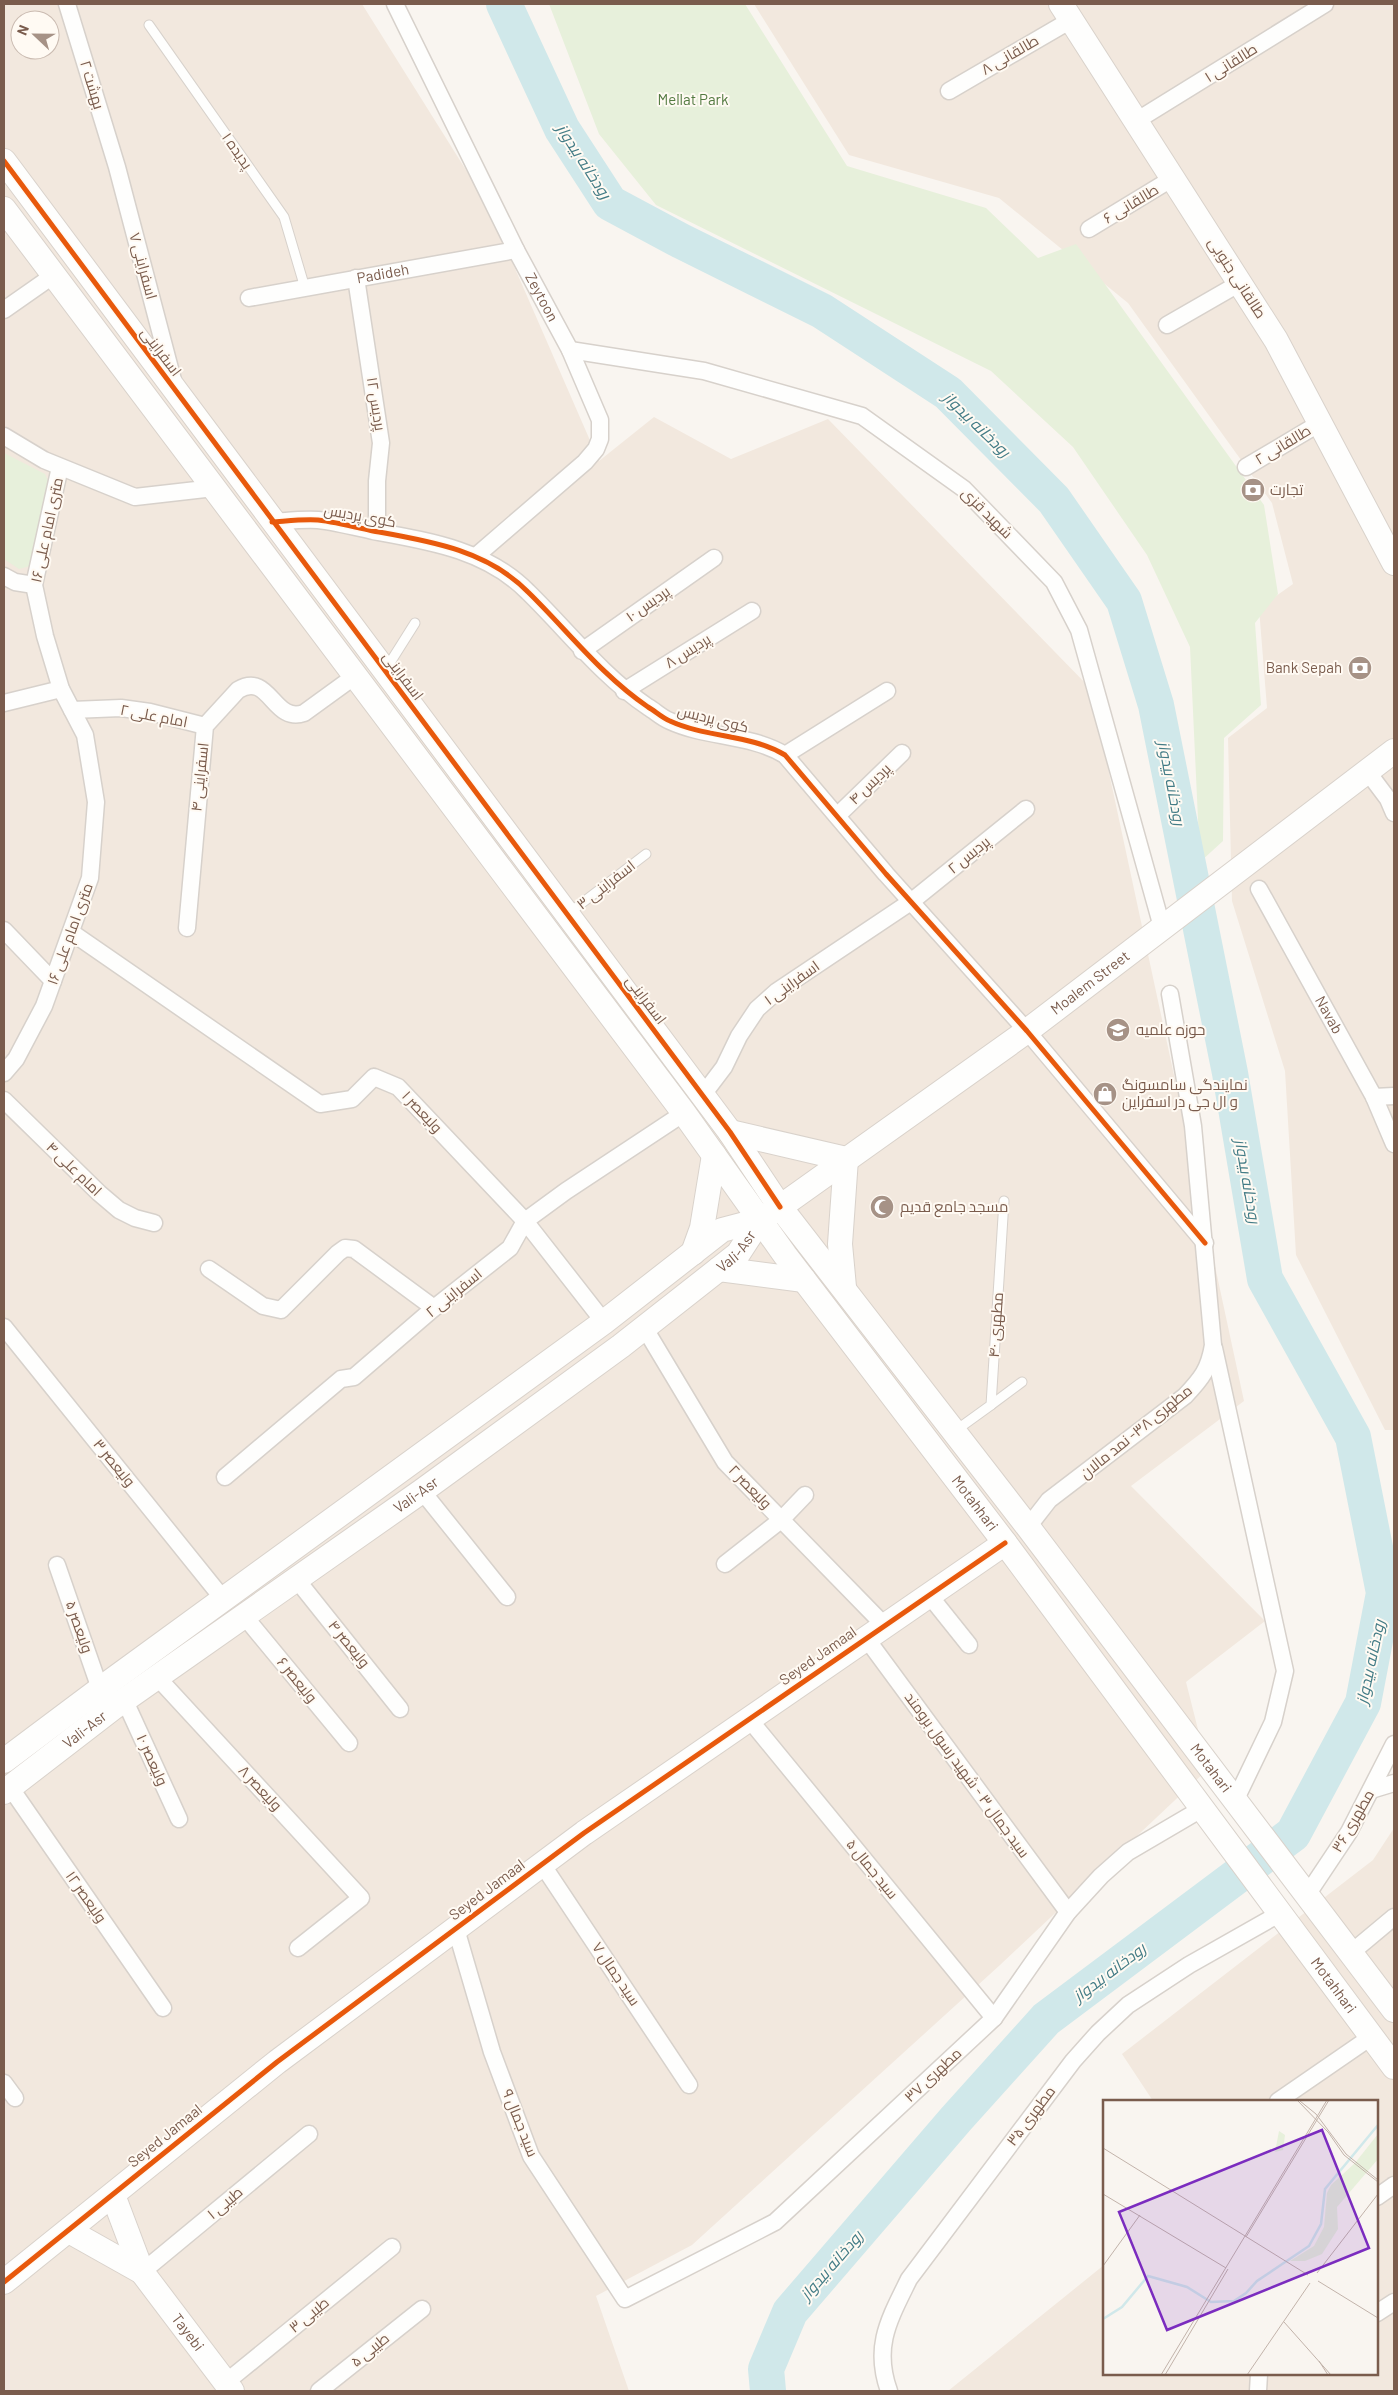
<svg xmlns="http://www.w3.org/2000/svg" width="1398" height="2395" font-family="Barlow,Cairo,sans-serif">
  <rect width="100%" height="100%" fill="#f9f5f0"/>
  <g fill="#f2e8de" fill-rule="evenodd">
    <path d="M4 4H362L486 202 599 461 654 417 731 459 828 419 1091 689 1244 1401 1131 1486 1265 1621 1186 1682 1208 1769 1000 1965 692 2245 596 2296 629 2391H4ZM20 20H50V50H20Z"/>
    <path d="M754 4H1394V1430H1385L1296 1255 1285 1071 1232 901 1228 738 1267 708 1259 608 1293 584 1272 503 1128 303 999 198 849 155Z"/>
    <path d="M1394 1828V2391H948L1104 2265V2374H1377V2101H1153L1122 2054 1373 1860Z"/>
  </g>
  <g fill="#e7f0db">
    <path d="M549 4H745L847 166 986 208 1038 258 1076 244 1264 505 1278 594 1255 623 1261 705 1224 738 1223 841 1200 862 1190 647 1147 555 1073 447 991 371 656 205 599 134Z"/>
    <path d="M4 453 45 474 52 489 30 566 19 569 4 559Z"/>
  </g>
  <g fill="none" stroke-linecap="round" stroke-linejoin="round">
    <path stroke="#d0e8ea" stroke-width="36" d="M504 4 562 129 610 203 681 241 822 311 948 393 1054 500 1124 601 1156 705 1230 1073 1265 1279 1353 1437 1384 1593 1363 1703 1293 1834 1046 2019 956 2119 790 2312 766 2369 768 2391"/>
    <g stroke="#d7d1cb" stroke-width="11">
      <g id="lane">
        <path d="M149 25 284 217 305 288"/>
        <path d="M386 669 415 623"/>
        <path d="M569 913 646 854"/>
        <path d="M991 1405 1022 1382"/>
        <path d="M955 1431 991 1405 1004 1201"/>
      </g>
    </g>
    <g stroke="#d7d1cb" stroke-width="19">
      <g id="street">
        <path d="M67 4 117 167 173 380"/>
        <path id="s1" d="M395 4 516 250 570 350 600 420V439L596 449 585 462 476 556"/>
        <path d="M949 91 1071 20"/>
        <path d="M1136 121 1325 4"/>
        <path d="M1089 229 1173 178"/>
        <path d="M356 278 381 443 377 481V531"/>
        <path id="s2" d="M249 298 516 250"/>
        <path d="M4 310 54 275"/>
        <path d="M1167 325 1240 283"/>
        <path d="M570 350 704 371 862 416 964 489 1054 582 1079 630 1162 927"/>
        <path d="M4 436 44 460 135 497 214 488"/>
        <path d="M1246 467 1320 423"/>
        <path d="M272 522C287 521 303 519 318 520 336 522 355 527 373 531 429 541 487 550 528 592 568 631 601 675 648 707 655 711 662 718 670 721 707 738 750 734 785 755L886 874 1027 1031 1205 1243"/>
        <path d="M4 576 15 582 34 585"/>
        <path d="M582 651 714 558"/>
        <path d="M624 691 752 611"/>
        <path d="M4 703 61 689"/>
        <path d="M72 710 121 708 150 712 205 726"/>
        <path d="M785 755 887 691"/>
        <path d="M1367 771 1388 799 1394 813"/>
        <path d="M837 816 902 753"/>
        <path id="s3" d="M1259 889 1374 1097 1394 1144"/>
        <path d="M187 928 205 726 238 690C270 671 273 724 304 713L355 676"/>
        <path d="M4 930 53 981"/>
        <path d="M71 932 320 1104 352 1099 374 1077 398 1087 525 1221 604 1322"/>
        <path d="M4 1073 16 1059 44 1006 90 878 96 802 85 735 61 689 45 636 34 585 60 467"/>
        <path d="M702 1096 724 1067 739 1036 757 1009 776 992 912 901 1026 809"/>
        <path d="M1374 1097 1394 1096"/>
        <path d="M4 1100 99 1193 119 1210 135 1218 154 1223"/>
        <path d="M209 1269 263 1306 281 1310 338 1253 345 1248 354 1249 434 1308"/>
        <path d="M4 1327 224 1600"/>
        <path d="M644 1327 725 1462 885 1626"/>
        <path d="M1214 1348 1285 1671 1273 1722 1235 1801"/>
        <path d="M225 1477 341 1379 354 1377 434 1308 510 1248 525 1221 566 1191 684 1113"/>
        <path d="M422 1491 507 1597"/>
        <path d="M1028 1527 1049 1500 1185 1396C1202 1378 1209 1369 1213 1345L1193 1126 1170 994"/>
        <path d="M725 1564 781 1520 805 1495"/>
        <path d="M57 1565 100 1689"/>
        <path d="M297 1580 400 1709"/>
        <path d="M929 1595 969 1645"/>
        <path d="M245 1617 349 1743"/>
        <path d="M866 1638 1068 1912"/>
        <path d="M158 1678 361 1898 298 1948"/>
        <path d="M125 1701 179 1819"/>
        <path d="M749 1719 994 2018"/>
        <path d="M10 1787 163 2008"/>
        <path d="M1371 1790 1394 1783"/>
        <path d="M542 1864 689 2085"/>
        <path d="M1307 1895 1349 1832 1394 1744"/>
        <path d="M456 1929 492 2052 531 2156 625 2299 775 2222 994 2018 1068 1912 1101 1876 1128 1852 1203 1808"/>
        <path d="M1352 1952 1394 1917"/>
        <path d="M4 2083 15 2098"/>
        <path d="M1278 2101 1371 2037"/>
        <path d="M1377 2197 1394 2185"/>
        <path d="M142 2272 309 2134"/>
        <path d="M1377 2313 1394 2302"/>
        <path d="M225 2383 392 2247"/>
        <path d="M319 2391 422 2309"/>
        <path d="M889 2391C873 2346 889 2320 909 2279L1073 2061 1098 2033 1128 2005 1189 1965 1279 1914"/>
        <path d="M1258 2391 1259 2374"/>
      </g>
    </g>
    <g stroke="#d9d2cb" stroke-width="26">
      <g id="secondary">
        <path d="M1061 4 1276 340 1394 563"/>
        <path id="s4" d="M4 161 730 1132 780 1207 1028 1527 1394 2010"/>
        <path id="s5" d="M4 209 684 1113 785 1255 1005 1543 1394 2067"/>
        <path d="M730 1132 846 1159"/>
        <path d="M693 1253 702 1228 714 1155"/>
        <path d="M719 1269 804 1280"/>
        <path d="M844 1287 840 1244 846 1159"/>
        <path id="s6" d="M4 1761 100 1689 604 1322 722 1230 760 1220 780 1207 1027 1031 1394 751"/>
        <path id="s7" d="M4 1792 113 1708 422 1491 621 1346 738 1254 760 1220"/>
        <path id="s8" d="M113 2195 142 2272 232 2391"/>
        <path d="M69 2231 142 2272"/>
        <path d="M4 2282 277 2062 584 1833 1005 1543"/>
      </g>
    </g>
    <use href="#lane" stroke="#fefefd" stroke-width="9"/>
    <use href="#street" stroke="#fefefd" stroke-width="16"/>
    <use href="#secondary" stroke="#fefefd" stroke-width="24"/>
    <g stroke="#fffaf3" stroke-width="8">
      <g id="cycleway">
        <path d="M4 161 730 1132 780 1207"/>
        <path d="M272 522C287 521 303 519 318 520 336 522 355 527 373 531 429 541 487 550 528 592 568 631 601 675 648 707 655 711 662 718 670 721 707 738 750 734 785 755L886 874 1027 1031 1205 1243"/>
        <path d="M4 2282 277 2062 584 1833 1005 1543"/>
      </g>
    </g>
    <use href="#cycleway" stroke="#e8590c" stroke-width="5"/>
  </g>
  <defs>
    <g id="bank-disc" transform="scale(1.25)"><circle r="9.5" fill="#a69286" stroke="#fffaf3"/><path d="M-6-4H6V4H-6ZM0-2.3a2.3 2.3 0 1 0 0 4.6a2.3 2.3 0 1 0 0-4.6Z" fill="#fff"/></g>
    <g id="school-disc" transform="scale(1.25)"><circle r="9.5" fill="#a69286" stroke="#fffaf3"/><path d="M0-5L7-2L0 1L-7-2ZM-4 1L0 2.5L4 1V4Q0 6-4 4Z" fill="#fff"/></g>
    <g id="shop-disc" transform="scale(1.25)"><circle r="9.5" fill="#a69286" stroke="#fffaf3"/><path d="M-5-2.5h2.3a2.7 3.5 0 0 1 5.4 0H5L5.5 6h-11ZM-1.5-2.5h3a1.5 2.3 0 0 0-3 0Z" fill="#fff"/></g>
    <g id="mosque-disc" transform="scale(1.25)"><circle r="9.5" fill="#a69286" stroke="#fffaf3"/><path d="M3.5-4.9A6 6 0 1 0 3.5 4.9A5 5 0 1 1 3.5-4.9Z" fill="#fff"/></g>
  </defs>
  <g fill-rule="evenodd">
    <use href="#bank-disc" x="1253" y="490"/>
    <use href="#bank-disc" x="1360" y="668"/>
    <use href="#school-disc" x="1118" y="1030"/>
    <use href="#shop-disc" x="1105" y="1094"/>
    <use href="#mosque-disc" x="882" y="1207"/>
  </g>
  <g text-anchor="middle" stroke-width="4" stroke-linejoin="round" paint-order="stroke">
    <g font-size="15" fill="#7a5c4d" stroke="#fffaf3">
      <text transform="translate(1010 55) rotate(-30)" y="5">طالقانی ۸</text>
      <text transform="translate(1231 63) rotate(-32)" y="5">طالقانی ۱</text>
      <text transform="translate(92 85) rotate(73)" y="5">بهشت ۲</text>
      <text transform="translate(237 151) rotate(55)" y="5">پدیده ۱</text>
      <text transform="translate(1131 204) rotate(-31)" y="5">طالقانی ۶</text>
      <text transform="translate(143 266) rotate(75)" y="5">اسفراینی ۷</text>
      <text dy="5" stroke="none"><textPath href="#s2" startOffset="136">Padideh</textPath></text>
      <text transform="translate(1237 278) rotate(57)" y="5">طالقانی جنوبی</text>
      <text dy="5" stroke="none"><textPath href="#s1" startOffset="328">Zeytoon</textPath></text>
      <text transform="translate(161 352) rotate(53)" y="5">اسفراینی</text>
      <text transform="translate(376 404) rotate(81)" y="5">پردیس ۱۲</text>
      <text transform="translate(1283 445) rotate(-31)" y="5">طالقانی ۲</text>
      <text transform="translate(987 513) rotate(45)" y="5">شهید قزی</text>
      <text transform="translate(360 516) rotate(10)" y="5">کوی پردیس</text>
      <text transform="translate(47 530) rotate(-78)" y="5">۱۶ متری امام علی</text>
      <text transform="translate(648 604) rotate(-35)" y="5">پردیس ۱۰</text>
      <text transform="translate(688 651) rotate(-32)" y="5">پردیس ۸</text>
      <text transform="translate(403 676) rotate(53)" y="5">اسفراینی</text>
      <text transform="translate(154 716) rotate(11)" y="5">امام علی ۲</text>
      <text transform="translate(713 719) rotate(14)" y="5">کوی پردیس</text>
      <text transform="translate(200 777) rotate(-84)" y="5">اسفراینی ۴</text>
      <text transform="translate(870 784) rotate(-44)" y="5">پردیس ۴</text>
      <text transform="translate(969 855) rotate(-39)" y="5">پردیس ۲</text>
      <text transform="translate(606 885) rotate(-38)" y="5">اسفراینی ۳</text>
      <text transform="translate(70 934) rotate(-70)" y="5">۱۶ متری امام علی</text>
      <text transform="translate(792 983) rotate(-36)" y="5">اسفراینی ۱</text>
      <text dy="5" stroke="none"><textPath href="#s6" startOffset="1339">Moalem Street</textPath></text>
      <text transform="translate(646 1000) rotate(53)" y="5">اسفراینی</text>
      <text dy="5" stroke="none"><textPath href="#s3" startOffset="144">Navab</textPath></text>
      <text transform="translate(422 1112) rotate(47)" y="5">ولیعصر ۱</text>
      <text transform="translate(74 1169) rotate(44)" y="5">امام علی ۴</text>
      <text dy="5" stroke="none"><textPath href="#s7" startOffset="911">Vali-Asr</textPath></text>
      <text transform="translate(454 1293) rotate(-39)" y="5">اسفراینی ۲</text>
      <text transform="translate(996 1325) rotate(-86)" y="5">مطهری ۴۰</text>
      <text transform="translate(1136 1432) rotate(-39)" y="5">مطهری ۳۸- نمد مالان</text>
      <text transform="translate(114 1463) rotate(51)" y="5">ولیعصر ۳</text>
      <text transform="translate(750 1487) rotate(46)" y="5">ولیعصر ۲</text>
      <text dy="5" stroke="none"><textPath href="#s7" startOffset="508">Vali-Asr</textPath></text>
      <text dy="5" stroke="none"><textPath href="#s5" startOffset="1618">Motahhari</textPath></text>
      <text transform="translate(79 1627) rotate(71)" y="5">ولیعصر ۵</text>
      <text transform="translate(349 1644) rotate(51)" y="5">ولیعصر ۴</text>
      <text transform="translate(818 1656) rotate(-35)" y="5">Seyed Jamaal</text>
      <text transform="translate(297 1680) rotate(51)" y="5">ولیعصر ۶</text>
      <text dy="5" stroke="none"><textPath href="#s7" startOffset="102">Vali-Asr</textPath></text>
      <text transform="translate(152 1760) rotate(66)" y="5">ولیعصر ۱۰</text>
      <text dy="5" stroke="none"><textPath href="#s4" startOffset="2010">Motahari</textPath></text>
      <text transform="translate(967 1775) rotate(54)" y="5">سید جمال ۳ - شهید رسول برومند</text>
      <text transform="translate(260 1788) rotate(47)" y="5">ولیعصر ۸</text>
      <text transform="translate(1353 1821) rotate(-60)" y="5">مطهری ۳۶</text>
      <text transform="translate(872 1869) rotate(51)" y="5">سید جمال ۵</text>
      <text transform="translate(487 1890) rotate(-37)" y="5">Seyed Jamaal</text>
      <text transform="translate(86 1897) rotate(55)" y="5">ولیعصر ۱۲</text>
      <text transform="translate(616 1974) rotate(56)" y="5">سید جمال ۷</text>
      <text dy="5" stroke="none"><textPath href="#s5" startOffset="2219">Motahhari</textPath></text>
      <text transform="translate(933 2075) rotate(-43)" y="5">مطهری ۳۷</text>
      <text transform="translate(1031 2116) rotate(-53)" y="5">مطهری ۳۵</text>
      <text transform="translate(520 2123) rotate(68)" y="5">سید جمال ۹</text>
      <text transform="translate(165 2136) rotate(-39)" y="5">Seyed Jamaal</text>
      <text transform="translate(225 2203) rotate(-40)" y="5">طیبی ۱</text>
      <text transform="translate(309 2315) rotate(-39)" y="5">طیبی ۳</text>
      <text dy="5" stroke="none"><textPath href="#s8" startOffset="158">Tayebi</textPath></text>
      <text transform="translate(370 2350) rotate(-39)" y="5">طیبی ۵</text>
    </g>
    <g font-size="15" fill="#537a41" stroke="#fffaf3">
      <text x="693" y="105">Mellat Park</text>
    </g>
    <g font-size="15" fill="#7a5c4d" stroke="#fffaf3" text-anchor="start">
      <text x="1270" y="495">تجارت</text>
      <text x="1342" y="673" text-anchor="end">Bank Sepah</text>
      <text x="1136" y="1035">حوزه علمیه</text>
      <text x="1122" y="1090">نمایندگی سامسونگ<tspan x="1122" dy="17">و ال جی در اسفراین</tspan></text>
      <text x="900" y="1212">مسجد جامع قدیم</text>
    </g>
    <g font-size="16" font-style="italic" fill="#437c86" stroke="#fffaf3">
      <text transform="translate(584 161) rotate(57)" y="6">رودخانه بیدواز</text>
      <text transform="translate(977 424) rotate(44)" y="6">رودخانه بیدواز</text>
      <text transform="translate(1172 783) rotate(79)" y="6">رودخانه بیدواز</text>
      <text transform="translate(1248 1181) rotate(80)" y="6">رودخانه بیدواز</text>
      <text transform="translate(1370 1662) rotate(-78)" y="6">رودخانه بیدواز</text>
      <text transform="translate(1109 1972) rotate(-37)" y="6">رودخانه بیدواز</text>
      <text transform="translate(831 2265) rotate(-49)" y="6">رودخانه بیدواز</text>
    </g>
  </g>
  <g transform="translate(1103 2100)">
    <rect width="275" height="275" fill="#f9f5f0"/>
    <path d="M176 31 182 35 180 50 172 52ZM275 34V59L234 107 235 129 219 154 202 161H187L211 146 221 127 224 93 228 85 252 63Z" fill="#e7f0db"/>
    <path fill="none" stroke="#d0e8ea" stroke-width="2.5" d="M0 219 19 207 45 176 84 187 108 202 131 201 143 193 154 181 206 146 218 124 222 89 275 25"/>
    <path fill="none" stroke="#c2b3aa" stroke-width="1" d="M195 1 225 32 241 55 275 82M197 1 213 14 243 54 275 80M0 48 205 175M0 94 123 168M142 136 224 0M143 137 226 0M0 166 37 115M214 173 275 94M215 181 275 218M181 222 228 275M216 261 225 275M58 275 142 136M62 275 125 169M144 275 207 183"/>
    <path fill="#7b2cbf" fill-opacity="0.15" stroke="#7b2cbf" stroke-width="2.5" d="M219 30 266 148 64 230 16 112Z"/>
    <rect width="275" height="275" fill="none" stroke="#7a5c4d" stroke-width="2.5"/>
  </g>
  <rect width="1398" height="2395" fill="none" stroke="#7a5c4d" stroke-width="10"/>
  <g transform="translate(35 35) rotate(292)"><circle r="24" fill="#fffaf3" stroke="#cabbb1"/>
  <path d="M0-4L9 19L0 12L-9 19Z" fill="#a69286"/>
  <text y="-8" font-size="14" font-weight="bold" text-anchor="middle" fill="#7a5c4d">N</text>
  </g>
</svg>
